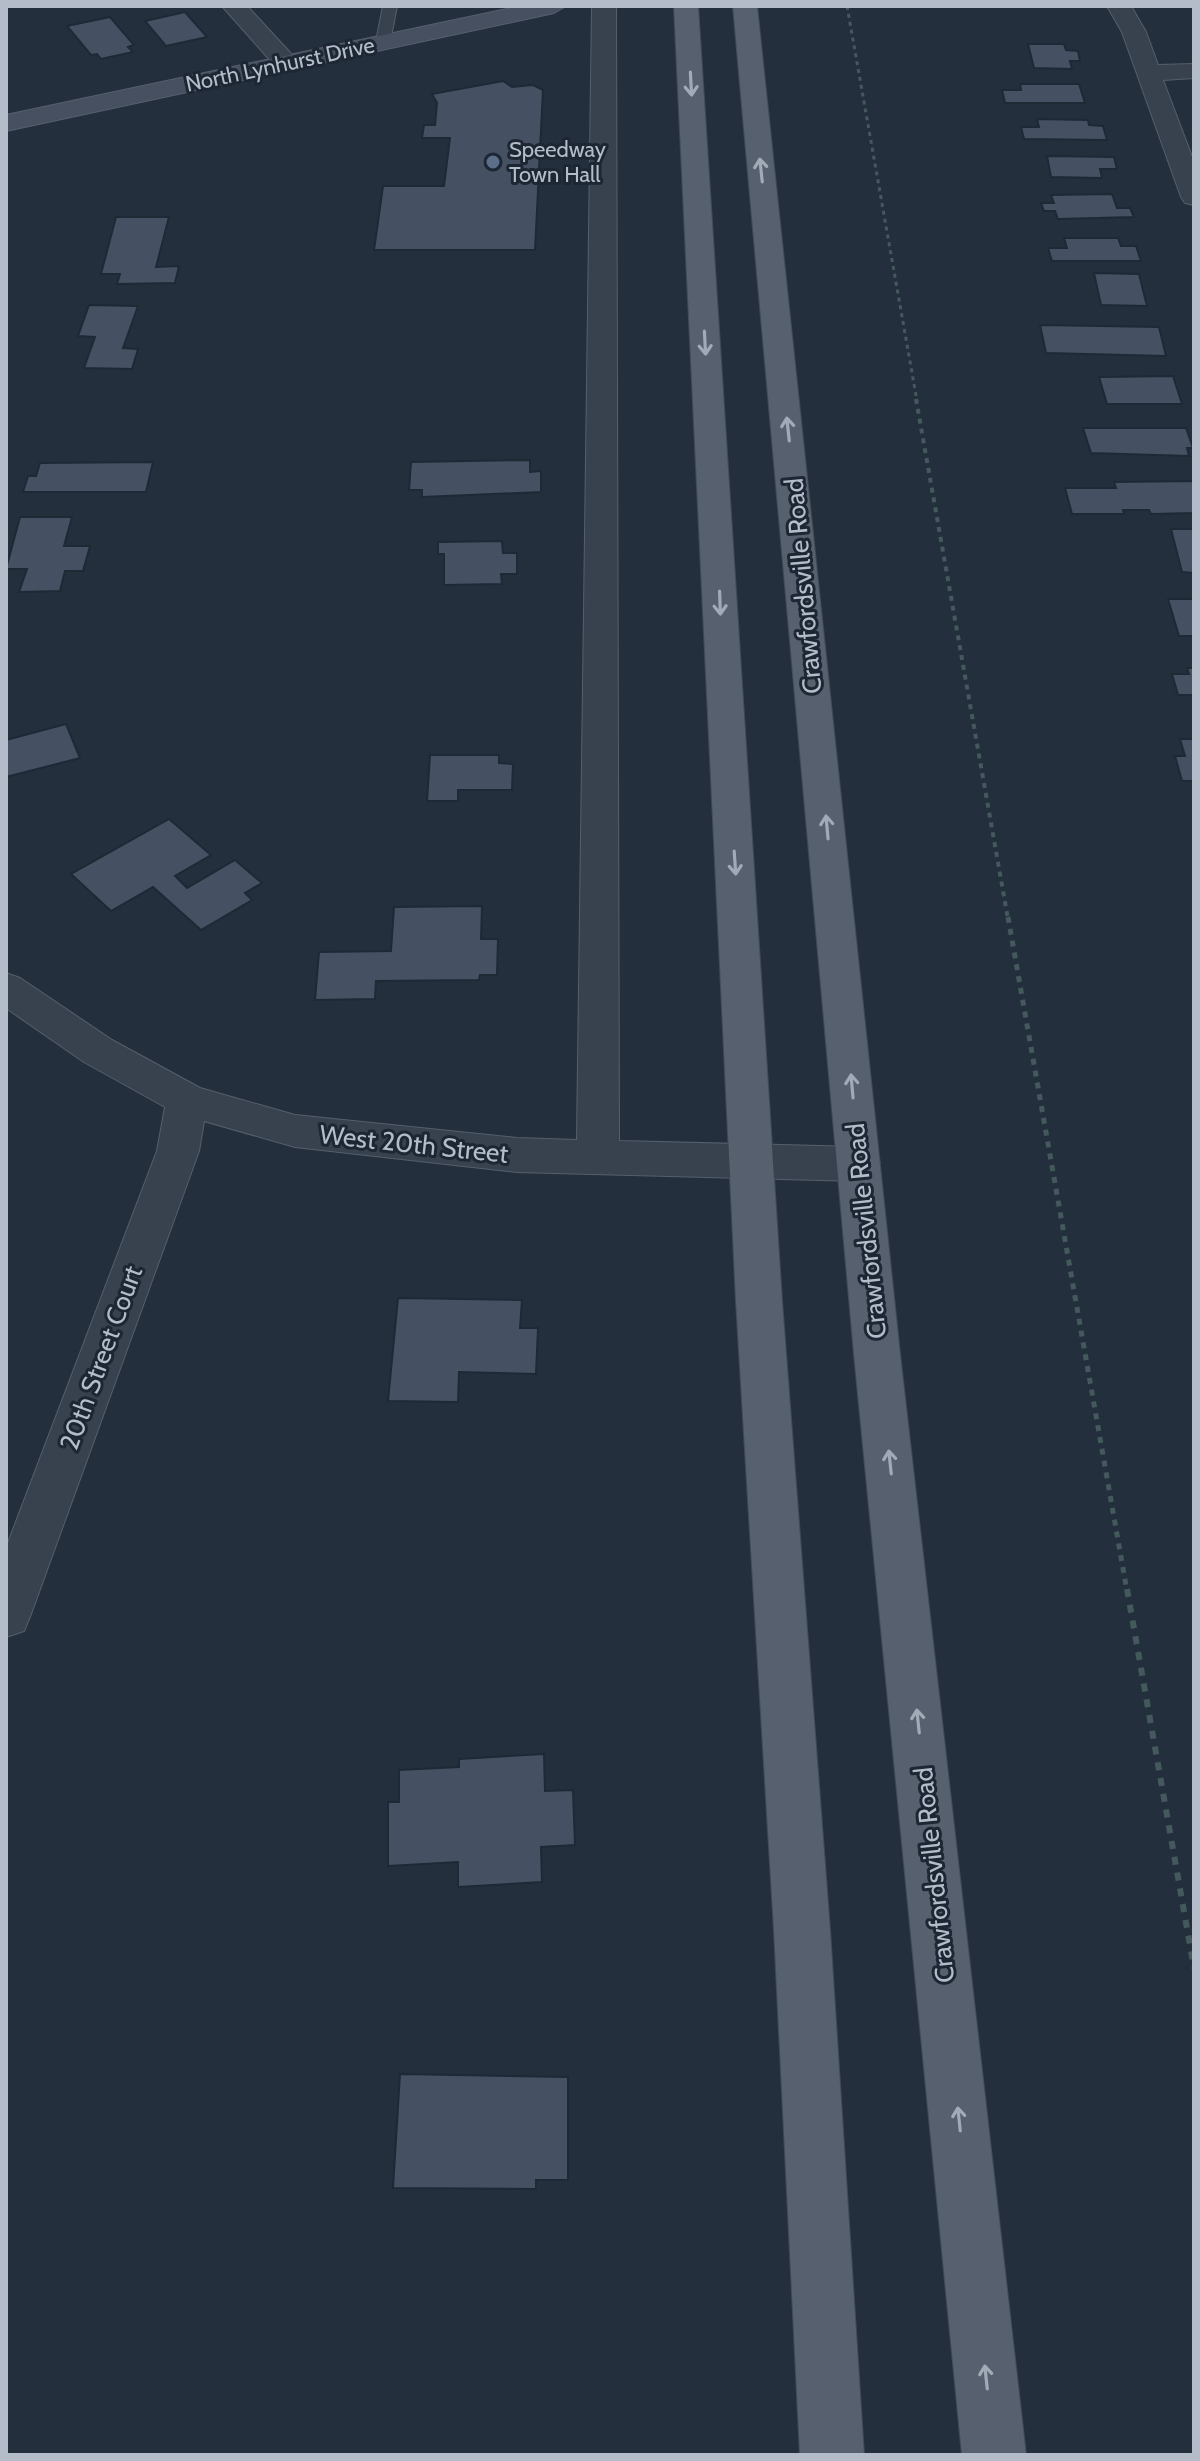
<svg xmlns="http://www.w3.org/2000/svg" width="1200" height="2461" font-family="Cabin,sans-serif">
  <rect width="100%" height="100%" fill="#242f3e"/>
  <g fill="#455162" stroke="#1f2835" stroke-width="2">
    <path d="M185 12 207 37 166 46 145 21Z"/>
    <path d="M110 17 134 45 128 47 133 52 101 59 97 54 91 55 67 26Z"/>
    <path d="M1028 44H1064L1066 50 1078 51 1080 61H1070L1072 69 1034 68Z"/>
    <path d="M503 81 512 87 533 85 543 90 535 250H374L383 186H444L450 138H422L424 125H435L437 103 432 94Z"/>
    <path d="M1020 84H1079L1085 103H1005L1002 90H1021Z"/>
    <path d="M1037 119 1088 120 1089 125 1103 126 1107 140 1024 139 1021 127H1039Z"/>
    <path d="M1047 156 1114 157 1117 169H1100L1102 178 1051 177Z"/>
    <path d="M1112 194 1117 208H1130L1134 217 1058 219 1055 211H1044L1041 203H1054L1051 195Z"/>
    <path d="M116 217H169L156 267 179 266 175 283 117 284 120 274H101Z"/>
    <path d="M1064 238H1118L1121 246H1136L1141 261H1052L1048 248H1067Z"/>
    <path d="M1094 273 1139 274 1147 306 1101 305Z"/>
    <path d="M89 305 138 306 123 348 138 349 132 369 84 368 95 337 78 336Z"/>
    <path d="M1040 325 1159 327 1166 356 1046 353Z"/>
    <path d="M1173 376 1182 404H1107L1099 377Z"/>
    <path d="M1083 428H1186L1193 448H1187L1189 456 1091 453Z"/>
    <path d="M530 460V472L541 471V492L422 497V490H409L411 462Z"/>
    <path d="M153 462 146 492H23L28 476H36L40 463Z"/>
    <path d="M1194 481V513L1151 514 1149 510H1123L1124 514H1072L1065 488H1116L1114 482Z"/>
    <path d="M20 517H72L64 546H90L83 571H65L60 591 19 592 27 569H6Z"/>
    <path d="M1171 529H1194V573L1182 572Z"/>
    <path d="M502 541 503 553H517V574H501L502 584 444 585V554H438V542Z"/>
    <path d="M1168 599H1194V636H1179Z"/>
    <path d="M1187 668H1194V695H1178L1172 674H1189Z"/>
    <path d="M66 724 80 758 6 777V740Z"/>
    <path d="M1180 739H1194V781H1182L1175 756H1185Z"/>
    <path d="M430 755H499V763L513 764 512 790H458V801H427Z"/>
    <path d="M169 819 211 855 175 876 187 888 235 860 262 883 245 893 252 900 201 930 153 887 111 911 71 874Z"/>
    <path d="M482 906 481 939H498L497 975H480L479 980 376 981 375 999 315 1000 319 952 391 951 394 907Z"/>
    <path d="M398 1298 522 1300 520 1328H538L536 1374 459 1372 458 1402 388 1401Z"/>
    <path d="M544 1754 545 1791 573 1790 575 1845 541 1847 542 1882 458 1887V1862L388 1866V1802H399V1770L459 1767V1759Z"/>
    <path d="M400 2074 568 2077V2180H536V2189L393 2188Z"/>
  </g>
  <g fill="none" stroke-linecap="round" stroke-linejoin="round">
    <g stroke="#565f6c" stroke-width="2">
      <path id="lane" d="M383 6H397L390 42 383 46 376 42Z"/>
    </g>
    <g stroke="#565f6c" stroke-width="2">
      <g id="street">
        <path d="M222 6H247L295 58 298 63 295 68H277Z"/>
        <path d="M592 6H616L619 1141 859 1147 874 1152 880 1164 874 1176 859 1181 517 1172 295 1147 204 1121 199 1151 31 1614 24 1631 6 1637V1548L157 1151 165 1107 84 1062 6 1008V973L20 978 112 1040 200 1088 295 1115 517 1138 577 1140Z"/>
        <path d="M1107 6H1131L1146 32 1158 65 1194 64V78L1163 80 1194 162V205L1185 203 1181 197 1122 32Z"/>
      </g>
    </g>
    <g stroke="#565f6c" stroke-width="2">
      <path id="secondary" d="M521 6H566L554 13 6 131V115Z"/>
    </g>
    <g stroke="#414a57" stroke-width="2">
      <g id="primary">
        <path d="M674 6H698L782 1301 830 1930 864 2455H800L774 1930 736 1301Z"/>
        <path d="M733 6H757L900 1354 1026 2455H962L854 1354Z"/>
      </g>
    </g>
    <path stroke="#44595c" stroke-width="3" stroke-dasharray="4 4" stroke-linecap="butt" d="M847 6 917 401"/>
    <path stroke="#44595c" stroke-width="4" stroke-dasharray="5 5" stroke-linecap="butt" d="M916 399 1008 919"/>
    <path stroke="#44595c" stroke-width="5" stroke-dasharray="6 6" stroke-linecap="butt" d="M1008 917 1127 1591"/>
    <path stroke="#44595c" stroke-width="6" stroke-dasharray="8 8" stroke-linecap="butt" d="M1127 1589 1194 1968"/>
    <use href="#lane" fill="#38414e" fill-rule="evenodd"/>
    <use href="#street" fill="#38414e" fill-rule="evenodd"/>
    <use href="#secondary" fill="#465061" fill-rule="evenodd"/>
    <use href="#primary" fill="#56606e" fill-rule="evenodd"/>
  </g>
  <defs><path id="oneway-shaft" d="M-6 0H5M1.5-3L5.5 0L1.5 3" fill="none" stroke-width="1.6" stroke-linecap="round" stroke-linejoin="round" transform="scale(2)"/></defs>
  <g stroke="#a1aab7">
    <use href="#oneway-shaft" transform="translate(691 84) rotate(87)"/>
    <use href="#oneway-shaft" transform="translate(761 170) rotate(-96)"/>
    <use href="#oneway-shaft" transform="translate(705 343) rotate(87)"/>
    <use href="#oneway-shaft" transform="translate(788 429) rotate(-96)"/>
    <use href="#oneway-shaft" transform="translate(720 603) rotate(88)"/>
    <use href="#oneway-shaft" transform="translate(827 827) rotate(-95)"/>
    <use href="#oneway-shaft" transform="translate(735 863) rotate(86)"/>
    <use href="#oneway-shaft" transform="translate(852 1086) rotate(-95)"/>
    <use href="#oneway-shaft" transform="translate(890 1462) rotate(-96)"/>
    <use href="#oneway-shaft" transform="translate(918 1721) rotate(-96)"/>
    <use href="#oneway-shaft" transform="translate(959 2119) rotate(-96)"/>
    <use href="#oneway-shaft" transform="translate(986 2377) rotate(-96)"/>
  </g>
  <circle fill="#5c6f8a" stroke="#1d2633" stroke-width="3" cx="493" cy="162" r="8"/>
  <g text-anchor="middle" stroke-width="6" stroke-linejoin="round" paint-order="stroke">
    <g font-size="22" fill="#b4bcc9" stroke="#1d2633">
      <text transform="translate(280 64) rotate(-12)" y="8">North Lynhurst Drive</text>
    </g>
    <g font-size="22" fill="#b4bcc9" stroke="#1d2633" text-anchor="start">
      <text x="509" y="157">Speedway<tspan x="509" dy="25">Town Hall</tspan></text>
    </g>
    <g font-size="26" fill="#b4bcc9" stroke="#1d2633">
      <text transform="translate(803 586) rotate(-95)" y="9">Crawfordsville Road</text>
      <text transform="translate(414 1144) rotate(6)" y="9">West 20th Street</text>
      <text transform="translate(866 1231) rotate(-96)" y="9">Crawfordsville Road</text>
      <text transform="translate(101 1358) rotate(-70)" y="9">20th Street Court</text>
      <text transform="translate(934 1875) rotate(-96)" y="9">Crawfordsville Road</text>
    </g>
  </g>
  <rect width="1200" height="2461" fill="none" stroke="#b4bcc9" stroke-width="16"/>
</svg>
